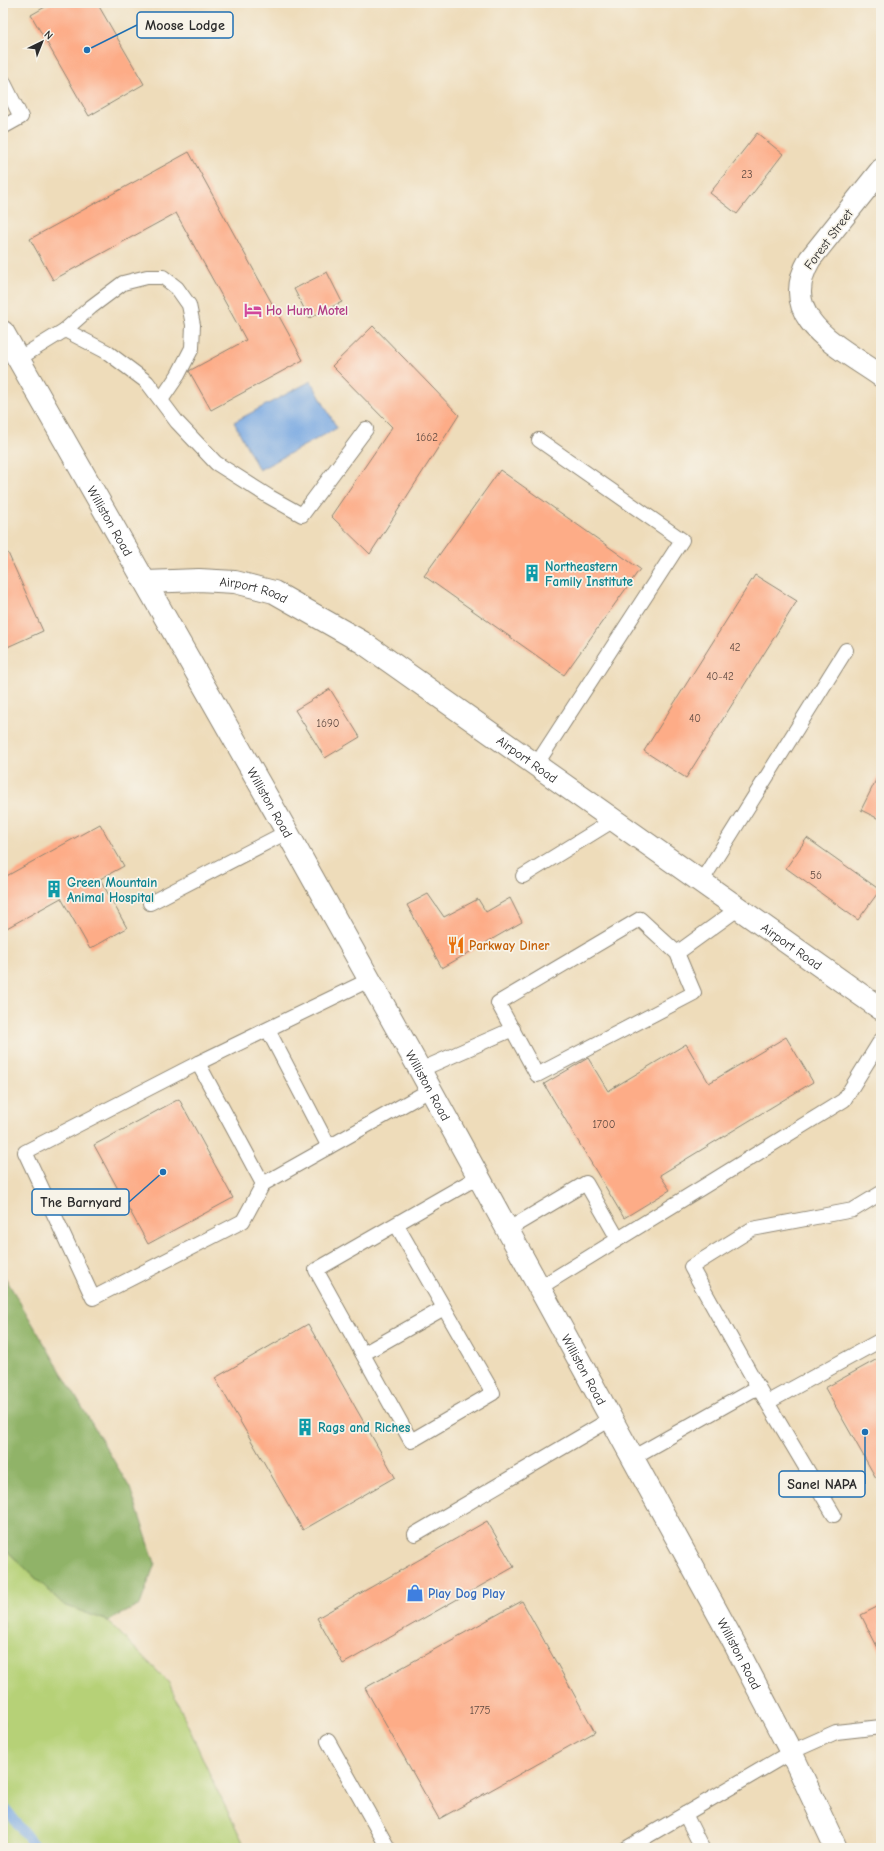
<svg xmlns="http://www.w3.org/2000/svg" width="884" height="1851" font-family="'Comic Neue',sans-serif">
  <rect width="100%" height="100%" fill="#f7f3e8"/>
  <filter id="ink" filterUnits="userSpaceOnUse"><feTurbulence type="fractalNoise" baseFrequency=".025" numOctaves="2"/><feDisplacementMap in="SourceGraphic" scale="8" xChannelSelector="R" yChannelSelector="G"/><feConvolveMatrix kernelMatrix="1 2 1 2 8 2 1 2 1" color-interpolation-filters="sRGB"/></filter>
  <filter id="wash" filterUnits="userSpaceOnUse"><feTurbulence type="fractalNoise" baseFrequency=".012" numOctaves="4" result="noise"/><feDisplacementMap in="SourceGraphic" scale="16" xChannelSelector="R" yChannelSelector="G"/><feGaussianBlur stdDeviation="0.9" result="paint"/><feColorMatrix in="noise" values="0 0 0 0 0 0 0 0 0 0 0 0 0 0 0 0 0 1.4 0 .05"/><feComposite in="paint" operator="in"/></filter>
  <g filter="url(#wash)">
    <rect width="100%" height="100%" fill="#eedcba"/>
    <path fill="#b6d177" stroke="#707e51" d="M3 1547 64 1605 108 1621 169 1683 215 1786 246 1848H5L3 1846Z"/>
    <path fill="#90b368" stroke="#5e6f4a" d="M3 1274 130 1488 155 1563 140 1605 108 1621 64 1605 3 1547Z"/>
    <path fill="#78a8e2" stroke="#526a86" d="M311 381 337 428 259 470 234 422Z"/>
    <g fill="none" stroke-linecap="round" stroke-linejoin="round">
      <path stroke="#78a8e2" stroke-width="10" d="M3 1805 36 1848"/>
    </g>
    <g id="blocks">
      <g fill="#fdac87">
        <path d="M52 3H97L144 84 89 116 31 15Z"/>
        <path d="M757 133 783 154 737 214 710 193Z"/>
        <path d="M189 152 303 360 211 410 189 371 246 340 176 213 53 280 30 239Z"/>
        <path d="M327 272 342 302 309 318 294 289Z"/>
        <path d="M373 326 459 415 370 554 331 516 392 427 332 366Z"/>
        <path d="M500 470 640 569 564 675 424 576Z"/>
        <path d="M8 553 43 631 3 649V555Z"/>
        <path d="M755 575 797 601 686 778 644 751Z"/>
        <path d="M330 689 360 737 325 758 295 710Z"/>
        <path d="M881 770V820L861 810Z"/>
        <path d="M100 824 124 866 100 879 127 928 90 949 61 898 5 929 3 925V878Z"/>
        <path d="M807 838 880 890 858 920 786 868Z"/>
        <path d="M428 894 444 917 478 899 486 912 510 898 522 922 442 968 407 905Z"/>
        <path d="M786 1037 813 1082 660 1175 670 1190 624 1218 544 1084 588 1058 608 1091 686 1044 709 1083Z"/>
        <path d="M179 1099 233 1198 148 1244 94 1145Z"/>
        <path d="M308 1324 395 1477 303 1530 215 1378Z"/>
        <path d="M881 1357V1475L876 1478 825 1388Z"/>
        <path d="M487 1521 514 1567 343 1664 317 1618Z"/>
        <path d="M522 1601 595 1732 439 1819 365 1688Z"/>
        <path d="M881 1605V1654L861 1615Z"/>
      </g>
    </g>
  </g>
  <g filter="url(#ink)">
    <use href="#blocks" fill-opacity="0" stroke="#8c8472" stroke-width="1"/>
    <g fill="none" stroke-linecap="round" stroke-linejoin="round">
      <g stroke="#8c8472" stroke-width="16">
        <g id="lane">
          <path d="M3 81 21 117 3 127"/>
          <path d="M65 330 107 352 147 382 177 422 216 463 268 496 302 515 366 429"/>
          <path d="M18 359 65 330 91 307 123 283 147 277H163L177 288 189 305 193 325 192 348 178 375 161 400"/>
          <path d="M536 765 682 540 539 440"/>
          <path d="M523 876 614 820"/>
          <path d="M701 882 846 650"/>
          <path d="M150 903 287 832"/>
          <path d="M677 953 694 993 537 1075 498 1003 640 919 677 953 739 908"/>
          <path d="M369 980 198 1063 25 1152 93 1298 243 1221 263 1184 430 1090"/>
          <path d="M268 1030 329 1147"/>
          <path d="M198 1063 263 1184"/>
          <path d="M420 1070 513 1029"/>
          <path d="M396 1224 493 1393 411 1441 316 1270C370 1239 424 1208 478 1177"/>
          <path d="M507 1230 586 1183 618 1239"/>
          <path d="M539 1288 844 1100 881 1040"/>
          <path d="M363 1354 444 1308"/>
          <path d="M758 1387 691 1267 752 1229 853 1210 881 1193"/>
          <path d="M768 1402 881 1340"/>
          <path d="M632 1458 758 1387 834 1515"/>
          <path d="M415 1534 611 1419"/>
          <path d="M328 1741 388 1848"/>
          <path d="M685 1814 702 1848"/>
          <path d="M627 1848 791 1752 836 1732 881 1727"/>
        </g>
      </g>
      <g stroke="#8c8472" stroke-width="24">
        <g id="street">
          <path d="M881 170 810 259C775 319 840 347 881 376"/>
          <path id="s1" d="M146 582 199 580 235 582 274 592 362 642 881 1009"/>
        </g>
      </g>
      <g stroke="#8c8472" stroke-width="24">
        <g id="primary">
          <path id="s2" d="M3 332 287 832 420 1070 733 1641 791 1752 836 1848"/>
        </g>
      </g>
      <use href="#lane" stroke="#fff" stroke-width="14"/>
      <use href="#street" stroke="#fff" stroke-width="22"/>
      <use href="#primary" stroke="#fff" stroke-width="22"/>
    </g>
  </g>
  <defs>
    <g id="hotel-bare" transform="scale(1.38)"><path d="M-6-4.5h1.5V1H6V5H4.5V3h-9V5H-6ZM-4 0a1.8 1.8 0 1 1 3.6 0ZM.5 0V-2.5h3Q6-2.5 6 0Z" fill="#d1479c" stroke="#f7f3e8" stroke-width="2.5" paint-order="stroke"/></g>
    <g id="building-bare" transform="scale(1.38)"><path d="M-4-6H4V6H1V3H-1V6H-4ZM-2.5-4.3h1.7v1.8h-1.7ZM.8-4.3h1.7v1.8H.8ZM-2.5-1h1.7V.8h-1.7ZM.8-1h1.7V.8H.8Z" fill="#0f9aa8" stroke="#f7f3e8" stroke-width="2.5" paint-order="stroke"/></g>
    <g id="restaurant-bare" transform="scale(1.38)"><path d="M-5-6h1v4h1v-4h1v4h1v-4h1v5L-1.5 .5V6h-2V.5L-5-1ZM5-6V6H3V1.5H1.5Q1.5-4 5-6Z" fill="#e8710a" stroke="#f7f3e8" stroke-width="2.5" paint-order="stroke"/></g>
    <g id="shop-bare" transform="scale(1.38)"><path d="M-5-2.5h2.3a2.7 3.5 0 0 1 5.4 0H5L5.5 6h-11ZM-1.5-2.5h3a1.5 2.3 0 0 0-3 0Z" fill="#3f7fe0" stroke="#f7f3e8" stroke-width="2.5" paint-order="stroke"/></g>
  </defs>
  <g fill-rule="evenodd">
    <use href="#hotel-bare" x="253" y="310"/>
    <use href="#building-bare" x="532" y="573"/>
    <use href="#building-bare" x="54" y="889"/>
    <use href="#restaurant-bare" x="456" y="945"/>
    <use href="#building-bare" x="305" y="1427"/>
    <use href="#shop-bare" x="415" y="1593"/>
  </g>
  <g text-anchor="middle" stroke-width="3.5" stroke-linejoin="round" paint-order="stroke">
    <g font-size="11" fill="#604b42">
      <text x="747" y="178">23</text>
      <text x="427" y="441">1662</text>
      <text x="735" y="651">42</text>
      <text x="720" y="680">40-42</text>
      <text x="695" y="722">40</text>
      <text x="328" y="727">1690</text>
      <text x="816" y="879">56</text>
      <text x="604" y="1128">1700</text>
      <text x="480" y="1714">1775</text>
    </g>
    <g font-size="13" fill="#2b2b2b" stroke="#f7f3e8">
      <text transform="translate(828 239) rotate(-53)" y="5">Forest Street</text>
      <text dy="5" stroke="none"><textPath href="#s2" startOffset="217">Williston Road</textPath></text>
      <text dy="5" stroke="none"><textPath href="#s1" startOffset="109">Airport Road</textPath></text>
      <text dy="5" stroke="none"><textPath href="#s1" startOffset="433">Airport Road</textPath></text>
      <text dy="5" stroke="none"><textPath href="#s2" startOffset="541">Williston Road</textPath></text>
      <text dy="5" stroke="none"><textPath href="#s1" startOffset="757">Airport Road</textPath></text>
      <text dy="5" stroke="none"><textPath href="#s2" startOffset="865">Williston Road</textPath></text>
      <text dy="5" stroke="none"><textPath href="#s2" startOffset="1189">Williston Road</textPath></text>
      <text dy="5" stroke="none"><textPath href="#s2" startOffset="1513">Williston Road</textPath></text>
    </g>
    <g font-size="13" font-weight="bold" fill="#b23c85" stroke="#f7f3e8" text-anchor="start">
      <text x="266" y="315">Ho Hum Motel</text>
    </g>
    <g font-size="13" font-weight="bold" fill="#0d838f" stroke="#f7f3e8" text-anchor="start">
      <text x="545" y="571">Northeastern<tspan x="545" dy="15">Family Institute</tspan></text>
      <text x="67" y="887">Green Mountain<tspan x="67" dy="15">Animal Hospital</tspan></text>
      <text x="318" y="1432">Rags and Riches</text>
    </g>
    <g font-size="13" font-weight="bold" fill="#c56008" stroke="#f7f3e8" text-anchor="start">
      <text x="469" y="950">Parkway Diner</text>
    </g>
    <g font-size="13" font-weight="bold" fill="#366cbe" stroke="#f7f3e8" text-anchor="start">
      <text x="428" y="1598">Play Dog Play</text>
    </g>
  </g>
  <path fill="none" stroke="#1f6fb2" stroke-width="1.5" d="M87 50L137 25M163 1172L129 1202M865 1432L865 1484"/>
  <g fill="#1f6fb2" stroke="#f7f3e8" stroke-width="1.5">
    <circle cx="87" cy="50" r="4"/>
    <circle cx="163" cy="1172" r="4"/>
    <circle cx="865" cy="1432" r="4"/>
  </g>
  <g fill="#f7f3e8" stroke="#1f6fb2" stroke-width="1.5">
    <rect x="137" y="12" width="96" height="26" rx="4"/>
    <rect x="32" y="1189" width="97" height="26" rx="4"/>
    <rect x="779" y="1471" width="86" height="26" rx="4"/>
  </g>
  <g font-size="14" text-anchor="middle" font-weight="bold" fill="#2b2b2b">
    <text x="185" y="30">Moose Lodge</text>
    <text x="81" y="1207">The Barnyard</text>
    <text x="822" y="1489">Sanel NAPA</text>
  </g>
  <rect width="884" height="1851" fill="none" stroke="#f7f3e8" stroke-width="16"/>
  <g transform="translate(42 42) rotate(43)" stroke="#f7f3e8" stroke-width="3" paint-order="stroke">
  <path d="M0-3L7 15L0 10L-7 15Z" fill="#2b2b2b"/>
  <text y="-6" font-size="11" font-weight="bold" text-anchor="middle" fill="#2b2b2b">N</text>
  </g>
</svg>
